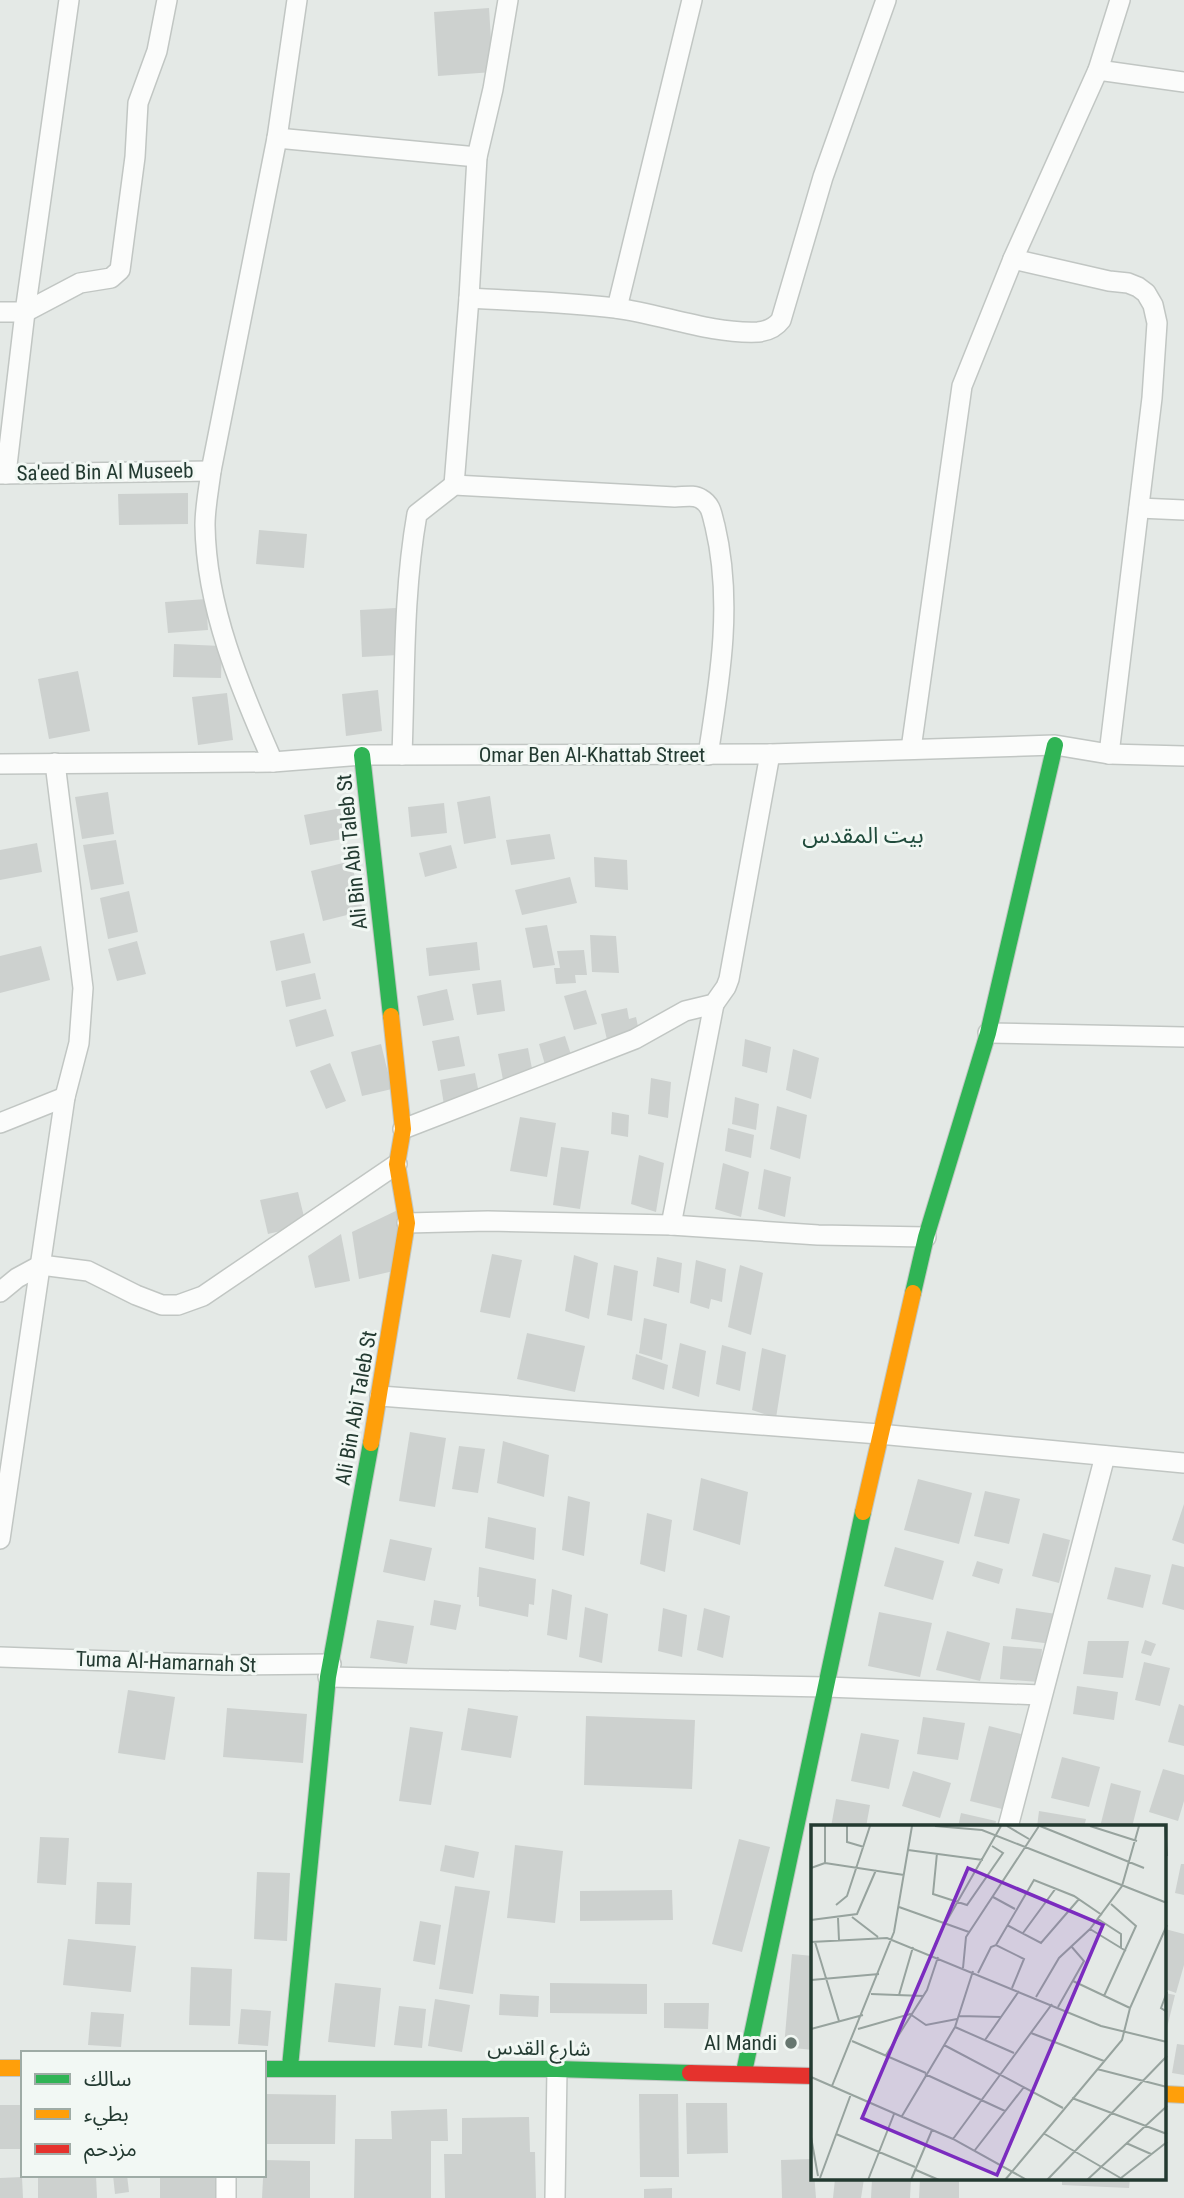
<svg xmlns="http://www.w3.org/2000/svg" width="1184" height="2198" font-family="'Roboto Condensed','Noto Sans Arabic',sans-serif">
  <rect width="100%" height="100%" fill="#e4e9e6"/>
  <g fill="#cdd1cf">
    <path d="M489 8 493 72 438 76 434 12Z"/>
    <path d="M188 493V524L119 525 118 494Z"/>
    <path d="M259 530 307 534 304 568 256 564Z"/>
    <path d="M206 599 208 630 168 633 165 602Z"/>
    <path d="M396 608 398 655 362 657 360 610Z"/>
    <path d="M174 644 222 646 221 678 173 677Z"/>
    <path d="M78 671 90 731 49 739 38 679Z"/>
    <path d="M378 690 382 731 346 736 342 694Z"/>
    <path d="M227 693 233 740 198 745 192 697Z"/>
    <path d="M108 792 114 834 82 839 75 797Z"/>
    <path d="M490 796 496 838 464 844 457 802Z"/>
    <path d="M444 803 447 833 411 837 408 807Z"/>
    <path d="M347 807 353 837 310 845 304 815Z"/>
    <path d="M550 834 555 859 511 865 506 840Z"/>
    <path d="M116 840 124 884 91 890 83 845Z"/>
    <path d="M37 843 42 872 0 880V850Z"/>
    <path d="M451 845 457 868 425 877 419 853Z"/>
    <path d="M594 857 627 860 628 890 595 887Z"/>
    <path d="M351 861 363 911 323 921 311 871Z"/>
    <path d="M570 877 577 903 522 915 515 890Z"/>
    <path d="M129 891 138 932 108 939 100 898Z"/>
    <path d="M547 925 555 965 533 968 525 928Z"/>
    <path d="M304 933 311 963 276 971 270 941Z"/>
    <path d="M590 935 616 936 619 973 592 972Z"/>
    <path d="M137 941 146 974 117 981 108 949Z"/>
    <path d="M477 942 480 970 429 976 426 948Z"/>
    <path d="M41 946 50 980 0 993V956Z"/>
    <path d="M584 950 587 975H575L576 983 556 984 554 968H560L557 951Z"/>
    <path d="M315 973 321 999 286 1007 281 981Z"/>
    <path d="M501 980 505 1011 477 1015 472 984Z"/>
    <path d="M447 989 454 1020 423 1026 417 996Z"/>
    <path d="M586 990 597 1024 574 1030 564 996Z"/>
    <path d="M627 1008 629 1019 636 1017 640 1036 608 1044 601 1014Z"/>
    <path d="M326 1009 334 1036 296 1047 289 1020Z"/>
    <path d="M459 1036 465 1066 438 1071 432 1041Z"/>
    <path d="M565 1036 573 1061 546 1068 539 1044Z"/>
    <path d="M745 1039 771 1047 767 1073 742 1066Z"/>
    <path d="M381 1044 392 1089 362 1096 351 1052Z"/>
    <path d="M528 1048 534 1079 504 1085 498 1054Z"/>
    <path d="M793 1049 819 1058 811 1099 786 1090Z"/>
    <path d="M330 1063 346 1101 326 1109 310 1071Z"/>
    <path d="M475 1073 480 1099 444 1105 440 1080Z"/>
    <path d="M651 1078 671 1082 668 1118 648 1114Z"/>
    <path d="M735 1097 759 1104 756 1130 732 1124Z"/>
    <path d="M777 1106 807 1115 800 1159 770 1149Z"/>
    <path d="M612 1112 629 1115 628 1137 611 1134Z"/>
    <path d="M520 1117 556 1123 547 1177 510 1171Z"/>
    <path d="M728 1128 754 1135 751 1158 725 1151Z"/>
    <path d="M561 1147 589 1151 580 1209 553 1205Z"/>
    <path d="M639 1155 664 1163 656 1212 631 1204Z"/>
    <path d="M723 1163 749 1172 741 1217 715 1209Z"/>
    <path d="M764 1169 791 1177 785 1217 758 1209Z"/>
    <path d="M298 1192 306 1225 268 1234 260 1200Z"/>
    <path d="M404 1207 398 1270 359 1279 352 1232Z"/>
    <path d="M341 1234 350 1281 315 1288 308 1256Z"/>
    <path d="M492 1254 522 1260 510 1318 480 1312Z"/>
    <path d="M574 1255 598 1263 589 1319 565 1311Z"/>
    <path d="M657 1257 682 1263 679 1293 653 1286Z"/>
    <path d="M696 1260 726 1269 722 1302 711 1299 709 1309 690 1303Z"/>
    <path d="M614 1265 638 1271 632 1321 607 1315Z"/>
    <path d="M740 1265 763 1273 751 1335 728 1327Z"/>
    <path d="M644 1318 667 1324 662 1360 639 1353Z"/>
    <path d="M527 1333 585 1346 575 1392 517 1379Z"/>
    <path d="M680 1343 706 1351 699 1397 672 1388Z"/>
    <path d="M722 1345 746 1352 740 1391 716 1384Z"/>
    <path d="M762 1348 786 1355 776 1418 752 1410Z"/>
    <path d="M636 1354 668 1365 664 1390 632 1379Z"/>
    <path d="M410 1432 446 1438 435 1507 399 1501Z"/>
    <path d="M503 1441 549 1455 544 1497 497 1483Z"/>
    <path d="M459 1446 485 1449 478 1493 452 1489Z"/>
    <path d="M701 1478 748 1492 740 1545 693 1530Z"/>
    <path d="M918 1479 972 1493 959 1544 904 1530Z"/>
    <path d="M985 1491 1020 1499 1009 1544 974 1536Z"/>
    <path d="M568 1496 590 1502 584 1556 562 1550Z"/>
    <path d="M1184 1504V1544L1172 1540Z"/>
    <path d="M647 1513 672 1520 665 1572 640 1564Z"/>
    <path d="M488 1517 536 1528 534 1560 485 1548Z"/>
    <path d="M1043 1533 1070 1540 1059 1583 1032 1576Z"/>
    <path d="M390 1539 432 1548 425 1581 383 1572Z"/>
    <path d="M895 1547 944 1561 933 1600 884 1586Z"/>
    <path d="M977 1561 1003 1569 999 1584 972 1576Z"/>
    <path d="M1172 1564 1184 1567V1610L1162 1604Z"/>
    <path d="M479 1567 536 1579 534 1605 529 1604 528 1617 479 1606V1597H477Z"/>
    <path d="M1115 1567 1151 1575 1143 1608 1107 1599Z"/>
    <path d="M552 1589 572 1595 567 1640 547 1635Z"/>
    <path d="M434 1600 461 1605 456 1630 430 1625Z"/>
    <path d="M585 1607 608 1614 602 1663 579 1657Z"/>
    <path d="M663 1608 687 1615 682 1657 658 1651Z"/>
    <path d="M704 1608 730 1616 723 1658 697 1650Z"/>
    <path d="M1016 1608 1056 1614 1052 1644 1011 1639Z"/>
    <path d="M879 1612 932 1623 920 1677 868 1666Z"/>
    <path d="M377 1620 414 1626 407 1664 370 1658Z"/>
    <path d="M947 1631 990 1643 980 1681 936 1670Z"/>
    <path d="M1145 1640 1156 1644 1151 1656 1141 1653Z"/>
    <path d="M1088 1641H1129L1123 1678 1083 1674Z"/>
    <path d="M1003 1646 1042 1649 1039 1682 1000 1679Z"/>
    <path d="M1144 1662 1170 1668 1160 1706 1135 1700Z"/>
    <path d="M1077 1686 1118 1692 1114 1720 1073 1714Z"/>
    <path d="M128 1690 175 1697 165 1760 118 1753Z"/>
    <path d="M1179 1704 1184 1706V1746L1168 1742Z"/>
    <path d="M227 1708 307 1714 303 1763 223 1757Z"/>
    <path d="M468 1708 518 1716 511 1758 461 1750Z"/>
    <path d="M586 1716 695 1720 692 1789 584 1785Z"/>
    <path d="M923 1717 965 1723 958 1760 917 1754Z"/>
    <path d="M989 1726 1021 1734 1002 1809 970 1801Z"/>
    <path d="M410 1727 443 1732 431 1805 399 1801Z"/>
    <path d="M861 1733 899 1740 889 1789 851 1781Z"/>
    <path d="M1062 1757 1100 1767 1089 1807 1051 1798Z"/>
    <path d="M1163 1769 1184 1775V1801L1178 1821 1149 1812Z"/>
    <path d="M913 1771 951 1783 940 1818 902 1806Z"/>
    <path d="M1111 1783 1141 1791 1132 1827H1100Z"/>
    <path d="M836 1799 870 1805 866 1827H831Z"/>
    <path d="M1039 1811 1086 1819 1084 1827H1037Z"/>
    <path d="M961 1813 996 1821 995 1827H958Z"/>
    <path d="M40 1837 69 1838 66 1885 37 1883Z"/>
    <path d="M739 1839 770 1847 742 1952 712 1944Z"/>
    <path d="M445 1845 479 1852 474 1878 440 1871Z"/>
    <path d="M515 1845 563 1851 555 1923 507 1918Z"/>
    <path d="M1181 1864H1184V1895L1175 1893Z"/>
    <path d="M257 1872 290 1873 287 1941 254 1939Z"/>
    <path d="M97 1882 132 1883 130 1925 95 1924Z"/>
    <path d="M455 1886 490 1891 473 1994 439 1989Z"/>
    <path d="M672 1890 673 1920 580 1921V1891Z"/>
    <path d="M420 1921 441 1925 435 1965 413 1961Z"/>
    <path d="M1165 1929 1184 1934V1965L1176 1993 1165 1989Z"/>
    <path d="M68 1939 136 1946 131 1992 63 1985Z"/>
    <path d="M792 1954 813 1956V2050L784 2047Z"/>
    <path d="M191 1967 232 1969 230 2026 189 2025Z"/>
    <path d="M335 1983 381 1988 375 2047 328 2042Z"/>
    <path d="M550 1983 647 1984V2014L550 2013Z"/>
    <path d="M1165 1993 1175 1995 1166 2032H1165Z"/>
    <path d="M500 1994 539 1996 538 2017 499 2015Z"/>
    <path d="M435 1999 470 2005 462 2052 428 2046Z"/>
    <path d="M664 2003H709L708 2029 664 2028Z"/>
    <path d="M399 2006 426 2009 422 2048 394 2045Z"/>
    <path d="M241 2009 271 2011 268 2046 238 2044Z"/>
    <path d="M91 2012 124 2014 121 2047 88 2045Z"/>
    <path d="M1177 2044 1184 2045V2075L1172 2073Z"/>
    <path d="M264 2094 336 2095 335 2144H264Z"/>
    <path d="M639 2094H678L679 2177H640Z"/>
    <path d="M686 2103H727L728 2153 687 2154Z"/>
    <rect x="0" y="2105" width="23" height="44"/>
    <path d="M447 2109 448 2141H431V2198H354L355 2139H392L391 2111Z"/>
    <path d="M529 2117 530 2152H535L536 2198H445L444 2154H462V2118Z"/>
    <path d="M813 2159 816 2198H782L781 2160Z"/>
    <path d="M264 2160 310 2161V2198H262Z"/>
    <path d="M38 2175H96L97 2198H38Z"/>
    <path d="M113 2175H127L129 2192 115 2194Z"/>
    <rect x="160" y="2175" width="55" height="23"/>
    <path d="M22 2177 23 2198H0V2178Z"/>
    <path d="M835 2179H864L861 2198H833Z"/>
    <path d="M872 2179H911L910 2198H871Z"/>
    <path d="M920 2179H959V2198H919Z"/>
    <path d="M1062 2179H1130L1129 2188 1062 2185Z"/>
    <path d="M672 2188V2198H644V2189Z"/>
  </g>
  <g fill="none" stroke-linecap="round" stroke-linejoin="round">
    <g stroke="#c1c6c3" stroke-width="22">
      <g id="street">
        <path d="M1098 70 1184 82"/>
        <path d="M277 138 477 157"/>
        <path d="M1013 259 1109 281 1128 283 1138 287 1146 293 1153 305 1157 323 1152 398 1109 754"/>
        <path d="M469 298C518 301 567 302 615 308 662 314 709 334 758 332 768 331 775 328 781 320L823 177 886 0"/>
        <path d="M617 308 692 0"/>
        <path d="M0 312H25L80 283 111 278 120 270 135 157 138 103 157 51 167 0"/>
        <path d="M0 474 211 471"/>
        <path d="M6 474 25 312 69 0"/>
        <path d="M454 485 469 298 477 157 493 89 508 0"/>
        <path d="M1139 508 1184 510"/>
        <path d="M911 749 962 386 1013 259 1098 70 1120 0"/>
        <path d="M402 755C405 675 403 593 417 514L454 485 675 497C684 497 694 494 701 499 712 505 712 516 715 526 733 602 720 679 708 755"/>
        <path d="M273 762C240 687 206 608 205 525 205 507 209 488 211 471L277 138 297 0"/>
        <path d="M0 764 273 762 362 755 770 754 1055 745 1109 754 1184 756"/>
        <path d="M988 1033 1184 1037"/>
        <path d="M0 1123 65 1097"/>
        <path d="M403 1129 635 1039 685 1011 714 1004 726 987 729 979 770 754"/>
        <path d="M407 1223 488 1221 671 1225 818 1235 926 1237"/>
        <path d="M671 1225 714 1004"/>
        <path d="M0 1292 17 1278 41 1265 88 1271 136 1295 162 1305H178L203 1296 397 1164"/>
        <path d="M380 1396 879 1434 1184 1463"/>
        <path d="M0 1539 65 1097 79 1043 83 988 55 763"/>
        <path d="M0 1657 224 1665 331 1664"/>
        <path d="M328 1677 826 1687 1041 1695"/>
        <path d="M1008 1827 1105 1456"/>
        <path d="M226 2175V2198"/>
        <path d="M555 2198 557 2069"/>
      </g>
    </g>
    <g stroke="#c0c6c3" stroke-width="18">
      <g id="fast">
        <path d="M362 755 391 1016"/>
        <path d="M913 1293 926 1237 988 1033 1055 745"/>
        <path d="M290 2067 328 1677 371 1443"/>
        <path d="M264 2069H557L690 2073"/>
        <path d="M744 2072 863 1512"/>
      </g>
    </g>
    <g stroke="#c0c6c3" stroke-width="18">
      <g id="slow">
        <path d="M371 1443 407 1223 397 1164 403 1129 391 1016"/>
        <path d="M863 1512 913 1293"/>
        <path d="M0 2068H23"/>
        <path d="M1165 2094 1184 2095"/>
      </g>
    </g>
    <g stroke="#c0c6c3" stroke-width="18">
      <path id="jam" d="M690 2073 813 2076"/>
    </g>
    <use href="#street" stroke="#fbfcfb" stroke-width="19"/>
    <use href="#fast" stroke="#30b455" stroke-width="16"/>
    <use href="#slow" stroke="#ff9f0a" stroke-width="16"/>
    <use href="#jam" stroke="#e5322d" stroke-width="16"/>
  </g>
  <circle fill="#677770" stroke="#f2f8f4" stroke-width="2.5" cx="791" cy="2043" r="7"/>
  <g text-anchor="middle" stroke-width="6" stroke-linejoin="round" paint-order="stroke">
    <g font-size="21" fill="#233a31" stroke="#f2f8f4">
      <text transform="translate(105 472) rotate(-1)" y="7">Sa'eed Bin Al Museeb</text>
      <text x="592" y="762">Omar Ben Al-Khattab Street</text>
      <text transform="translate(352 852) rotate(-96)" y="7">Ali Bin Abi Taleb St</text>
      <text transform="translate(356 1408) rotate(-80)" y="7">Ali Bin Abi Taleb St</text>
      <text transform="translate(166 1662) rotate(2)" y="7">Tuma Al-Hamarnah St</text>
      <text transform="translate(539 2048) rotate(1)" y="7">شارع القدس</text>
    </g>
    <g font-size="21" fill="#233a31" stroke="#f2f8f4" text-anchor="end">
      <text x="777" y="2050">Al Mandi</text>
    </g>
    <g font-size="23" fill="#204b3c" stroke="#f2f8f4">
      <text x="863" y="843">بيت المقدس</text>
    </g>
  </g>
  <g transform="translate(811 1825)">
    <rect width="355" height="355" fill="#e4e9e6"/>
    <path fill="none" stroke="#97a39e" stroke-width="2" d="M36 1V17L53 22M124 1 171 5 356 78M196 1 218 14M229 1 333 43M279 1 326 16M354 1 356 31M97 25 172 35M126 28 122 69 156 80 192 28 181 21M14 38 93 50M0 43 14 38V1M182 72 204 84M25 80 36 71 59 1M88 82 158 107M41 92 67 112M27 93 28 115M287 94 310 109V123M0 95 46 89 65 45M135 97 190 1M196 100 230 118 268 74M279 104 315 126M212 108 245 63M0 117 76 113 290 201 356 217M4 117 28 196M185 120 223 55 263 71 291 90M152 143 155 112 228 1M167 148 180 122 185 120 213 134 201 163M0 155 68 149M262 156 319 183M356 167 350 183 356 187M60 169 112 171M88 170 102 122M293 171 325 101 300 79M225 172 248 133 279 104 311 61 328 1M247 182 273 136 260 121M148 191 190 192 208 166M144 202 203 228M0 204 52 190M47 204 99 189 115 200 146 194M220 208 293 236M174 215 190 192M41 216 115 248M133 220 252 283M75 230 116 165 127 132M286 244 356 262M114 249 194 286M0 252 142 314 216 355M21 261 83 107 101 1M261 273 356 309M91 291 144 202 162 146M232 308 313 355M25 309 104 342M0 312 7 351M142 314 241 179M315 318 340 329M164 325 213 262M105 345 128 355M9 353 40 269M310 353 356 317M57 355 83 289M100 355 121 305M194 355 311 215 319 183 356 100M236 355 356 231M276 355 356 281"/>
    <path fill="#7b2cbf" fill-opacity="0.15" stroke="#7b2cbf" stroke-width="3.5" d="M157 43 292 100 186 350 51 293Z"/>
    <rect width="355" height="355" fill="none" stroke="#233a31" stroke-width="3.5"/>
  </g>
  <rect x="21" y="2051" width="245" height="126" fill="#f2f8f4" stroke="#9faca6" stroke-width="2"/>
  <rect x="35" y="2074" width="35" height="10" fill="#30b455" stroke="#9faca6" stroke-width="2"/>
  <text x="84" y="2086" font-size="21" fill="#233a31">سالك</text>
  <rect x="35" y="2109" width="35" height="10" fill="#ff9f0a" stroke="#9faca6" stroke-width="2"/>
  <text x="84" y="2121" font-size="21" fill="#233a31">بطيء</text>
  <rect x="35" y="2144" width="35" height="10" fill="#e5322d" stroke="#9faca6" stroke-width="2"/>
  <text x="84" y="2156" font-size="21" fill="#233a31">مزدحم</text>
</svg>
